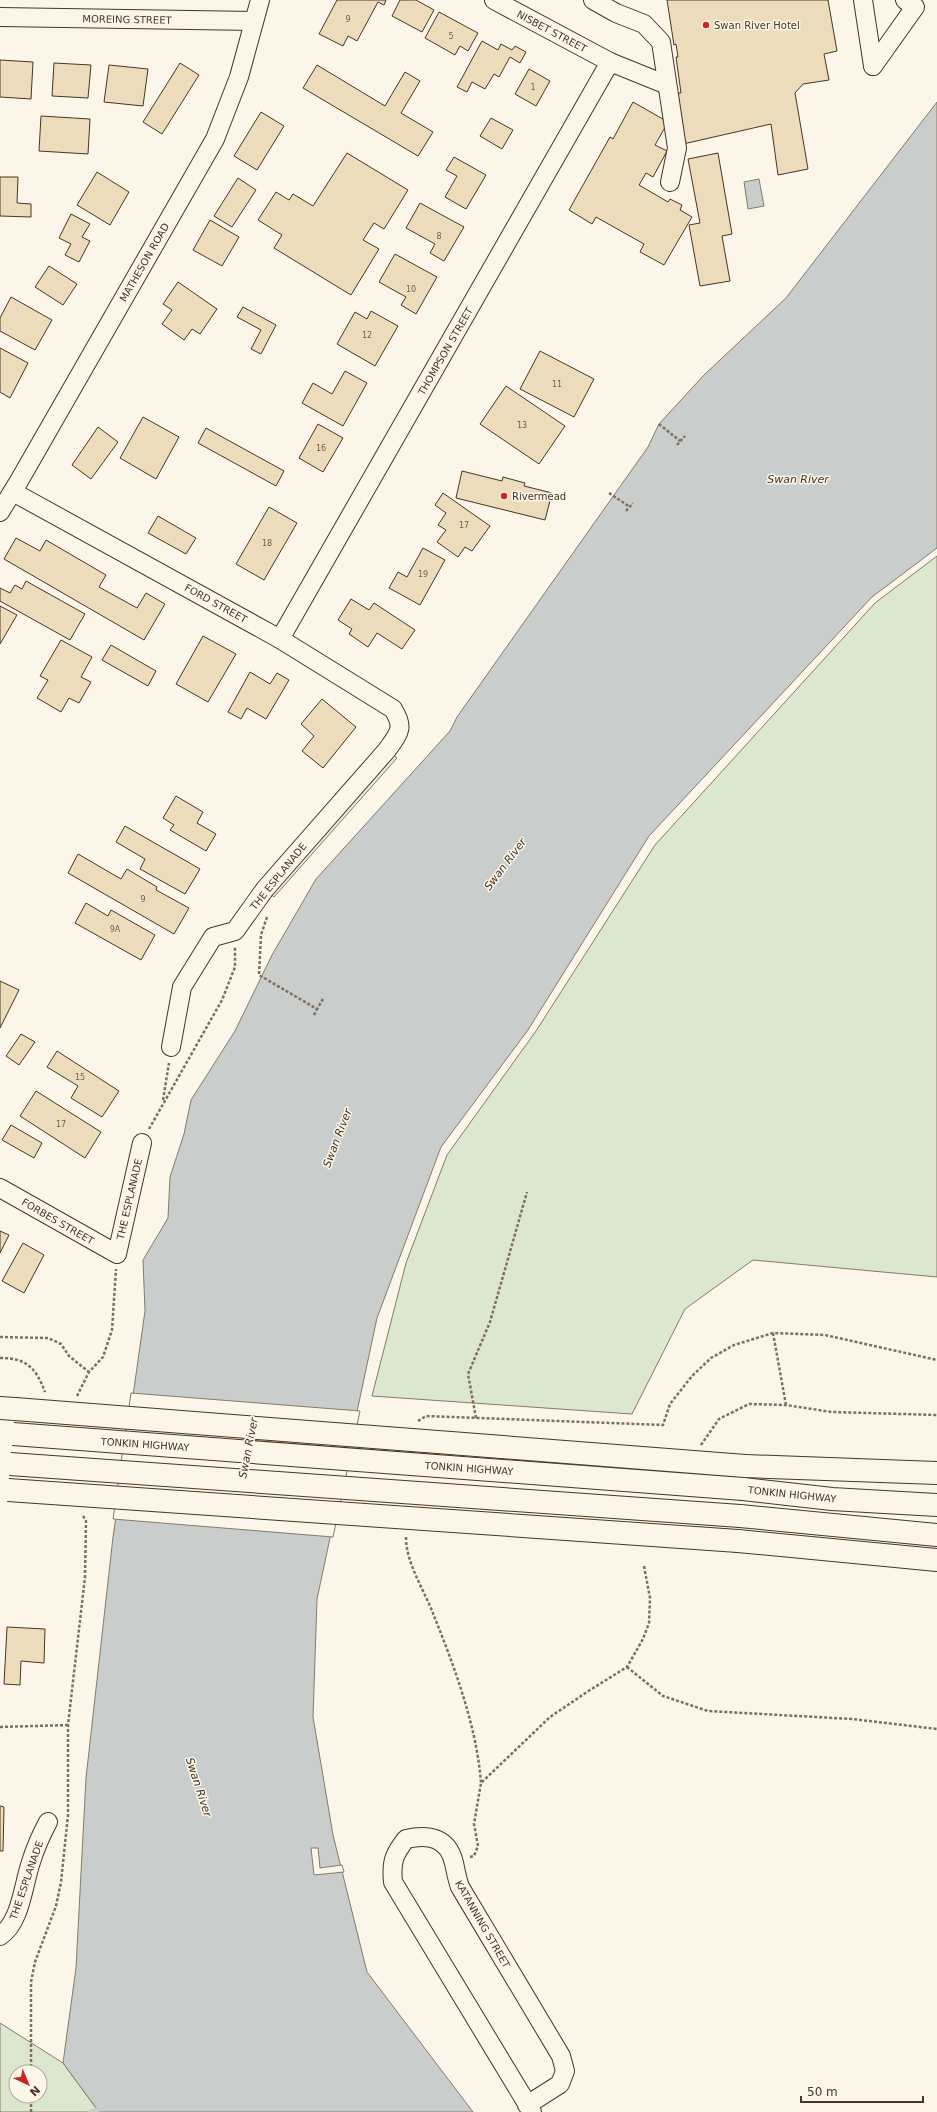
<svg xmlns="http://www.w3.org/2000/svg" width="937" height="2112" font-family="'DejaVu Sans',sans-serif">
  <rect width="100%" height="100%" fill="#fbf6e9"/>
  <g fill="#dce7d0" stroke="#887966" fill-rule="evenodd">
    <path d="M937 556V1277L753 1260 685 1309 632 1414 372 1396 406 1263 447 1155 536 1031 655 845 875 603Z"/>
    <path d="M0 2023 63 2063 99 2112H0ZM16 2072H40V2096H16Z"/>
  </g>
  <path fill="#ede7d9" stroke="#887966" d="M387 750 397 758 274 897 265 889Z"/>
  <g fill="#c9cecd" stroke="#887966">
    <path d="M937 102V548L872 597 649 836 528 1030 441 1147 377 1318 317 1599 313 1717 333 1835 367 1972 473 2112H99L63 2063 76 1968 86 1778 113 1537 145 1311 143 1260 168 1218 170 1177 184 1134 191 1100 235 1031 272 955 316 879 450 731 457 717 648 447 659 424 704 375 786 298Z"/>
    <path d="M759 179 764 206 748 209 744 182Z"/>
  </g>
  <g fill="#fbf6e9" stroke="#887966">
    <path d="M131 1393 360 1411 333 1537 113 1519Z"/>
    <path d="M311 1848H318L320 1868 342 1865 344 1872 314 1875Z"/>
  </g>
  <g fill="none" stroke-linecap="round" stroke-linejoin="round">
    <path stroke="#c9cecd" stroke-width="5" d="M90 2112 102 2108"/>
  </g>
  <g fill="#ecdcbc" stroke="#4a3520">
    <path d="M337 0H386L384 5 378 2 357 41 348 36 343 46 319 34Z"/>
    <path d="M400 0H416L434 10 422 32 392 16Z"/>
    <path d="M667 0H828L837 51 824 54 829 80 803 84 795 93 808 169 778 175 771 124 683 144 678 93H681L676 57H678L676 44 674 45Z"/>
    <path d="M439 12 478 33 468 51 460 46 455 55 425 38Z"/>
    <path d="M482 41 498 50 501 44 512 50 515 46 526 52 520 63 510 57 499 77 494 74 485 89 472 82 467 92 457 87Z"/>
    <path d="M0 60 33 62 31 99 0 97Z"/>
    <path d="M54 63 91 65 88 98 52 96Z"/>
    <path d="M180 63 199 75 162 134 143 122Z"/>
    <path d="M109 65 148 69 143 106 104 102Z"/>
    <path d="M317 65 385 106 405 72 420 81 401 113 433 132 418 156 303 88Z"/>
    <path d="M529 69 550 81 536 106 515 94Z"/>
    <path d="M633 102 668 122 655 145 667 151 653 177 646 173 639 185 668 202 670 199 682 205 680 210 692 217 664 265 640 252 644 244 596 217 592 224 569 210 610 137 613 139Z"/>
    <path d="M261 112 284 126 257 170 234 156Z"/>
    <path d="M41 116 90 119 88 154 39 151Z"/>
    <path d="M491 118 513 130 502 149 480 136Z"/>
    <path d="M347 153 408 190 384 229 374 223 363 240 379 249 351 295 274 248 282 235 258 220 276 192 289 200 293 194 313 206Z"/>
    <path d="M718 153 732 234 722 236 730 281 700 286 689 225 700 223 688 159Z"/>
    <path d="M454 157 486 175 466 209 445 197 457 176 446 170Z"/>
    <path d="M97 172 129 192 110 225 77 205Z"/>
    <path d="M0 177H18L17 203 31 204V217L0 216Z"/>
    <path d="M238 178 256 190 232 227 214 216Z"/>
    <path d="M420 203 464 227 444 261 430 253 435 244 406 228Z"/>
    <path d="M71 214 90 224 82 237 90 241 79 262 65 255 71 244 59 238Z"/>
    <path d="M210 220 239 237 222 266 193 250Z"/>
    <path d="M395 254 437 277 416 314 401 305 406 297 379 282Z"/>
    <path d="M49 266 77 284 63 305 35 287Z"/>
    <path d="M178 282 217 309 200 334 192 329 184 340 162 324 172 310 163 304Z"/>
    <path d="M11 297 52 320 35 350 0 331V318Z"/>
    <path d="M243 307 276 325 261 354 251 349 261 330 237 317Z"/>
    <path d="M371 311 398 326 375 366 337 344 355 312 367 319Z"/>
    <path d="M0 348 28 363 10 398 0 392Z"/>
    <path d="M540 351 594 379 574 417 520 389Z"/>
    <path d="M345 371 367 383 343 426 302 403 313 383 332 394Z"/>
    <path d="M506 386 565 426 539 464 480 424Z"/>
    <path d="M143 417 179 437 156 479 120 458Z"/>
    <path d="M318 424 343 438 323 472 299 458Z"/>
    <path d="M98 427 118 442 91 479 72 465Z"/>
    <path d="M206 428 284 471 276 486 198 443Z"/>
    <path d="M462 471 502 481 503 477 525 483 524 486 552 493 545 520 456 498Z"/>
    <path d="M443 493 490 526 472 551 465 547 458 557 437 542 446 530 438 525 446 513 435 505Z"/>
    <path d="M269 507 297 523 264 580 236 564Z"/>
    <path d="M158 516 196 538 186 554 148 533Z"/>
    <path d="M16 538 40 551 46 540 106 575 99 587 137 608 146 593 165 604 144 640 4 559Z"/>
    <path d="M423 548 445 560 420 605 389 588 398 572 407 577Z"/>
    <path d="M26 581 85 614 70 640 0 601V588L10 593 15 585 22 589Z"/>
    <path d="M351 599 369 610 374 603 415 630 402 649 377 633 368 647 349 634 352 629 338 620Z"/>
    <path d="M0 606 17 615 0 644Z"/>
    <path d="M203 636 236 654 208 702 176 684Z"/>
    <path d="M61 640 92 657 81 677 91 682 79 703 69 698 61 712 37 698 48 680 40 676Z"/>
    <path d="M111 645 156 671 148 686 102 660Z"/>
    <path d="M250 672 270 684 277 673 289 680 266 719 247 708 241 719 228 712Z"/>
    <path d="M322 699 356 727 323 768 302 751 314 736 301 724Z"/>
    <path d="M176 796 203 812 197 823 216 834 206 851 170 830 174 825 163 818Z"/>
    <path d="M125 826 200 869 185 894 140 869 145 859 116 842Z"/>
    <path d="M78 854 121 879 127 869 157 887 156 890 189 908 174 934 68 873Z"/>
    <path d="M86 903 108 916 111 910 155 935 141 960 75 923Z"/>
    <path d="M0 981 19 990 0 1028Z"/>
    <path d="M21 1034 35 1042 19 1065 6 1056Z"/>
    <path d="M57 1051 119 1091 102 1117 71 1098 78 1086 47 1067Z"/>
    <path d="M36 1091 101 1132 85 1158 20 1116Z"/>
    <path d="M11 1125 42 1143 34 1158 2 1140Z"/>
    <path d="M0 1231 9 1235 0 1253Z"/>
    <path d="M23 1243 44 1255 24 1293 2 1281Z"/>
    <path d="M7 1627 45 1629 44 1663 21 1661 20 1685 4 1684Z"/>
    <path d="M0 1806 4 1807 3 1851H0Z"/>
  </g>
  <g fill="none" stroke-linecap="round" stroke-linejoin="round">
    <g stroke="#4a3520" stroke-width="20">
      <g id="minor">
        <path d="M494 0 610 62 667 85"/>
        <path d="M593 0 616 13 644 24 661 42 677 148 670 182"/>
        <path d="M863 0 873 66"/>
        <path d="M0 17 254 21"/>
        <path d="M873 66 915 7 905 0"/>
        <path d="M13 492 280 639 393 709C405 728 399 733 387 750L265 889 235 931 213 937 182 987 171 1047"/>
        <path d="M0 512 19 481 215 139 239 77 260 0"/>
        <path d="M280 639 610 62"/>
        <path d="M0 1188 117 1254 142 1143"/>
        <path d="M0 1936C21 1922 23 1885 31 1862 35 1849 41 1835 48 1822"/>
        <path d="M527 2105 560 2084 565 2071 561 2056 460 1887C457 1879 456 1872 454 1863 448 1837 428 1834 406 1839 394 1854 391 1862 393 1882L532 2112"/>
      </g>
    </g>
    <g stroke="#4a3520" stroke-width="24">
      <g id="highway">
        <path d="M0 1408 15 1409"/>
        <path d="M745 1466 937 1473"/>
        <path d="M743 1489 832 1499 937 1505"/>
        <path d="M740 1516 937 1535"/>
        <path d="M738 1541 937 1560"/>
      </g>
    </g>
    <g stroke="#7f6f5c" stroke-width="2.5" stroke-dasharray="3 2" stroke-linecap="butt">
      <path d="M659 424 680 441"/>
      <path d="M677 445 685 436"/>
      <path d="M609 493 630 507"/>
      <path d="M626 511 633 503"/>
      <path d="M267 917 261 935 259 975 317 1009 323 999"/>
      <path d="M314 1015 317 1009"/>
      <path d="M163 1100 169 1063"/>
      <path d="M149 1129 222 1000 235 967V947"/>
      <path d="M773 1333 786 1405"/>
      <path d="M0 1337 48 1338 61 1344 69 1356 89 1372"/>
      <path d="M0 1358C27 1358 36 1368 45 1392"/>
      <path d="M77 1396 89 1372 103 1357 112 1330 116 1269"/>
      <path d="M476 1418 468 1374 490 1322 527 1192"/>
      <path d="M418 1421 426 1416 663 1425 670 1404 692 1376 711 1358 734 1345 773 1333 825 1335 937 1360"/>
      <path d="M701 1445 719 1419 749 1404 786 1405 832 1412 937 1415"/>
      <path d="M406 1537C406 1564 425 1591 434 1616 455 1668 477 1728 481 1783"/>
      <path d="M627 1667 663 1696 708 1711 852 1719 937 1729"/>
      <path d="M0 1727 68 1725"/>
      <path d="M470 1857 474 1856 478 1846 474 1824 481 1783 550 1717 590 1690 627 1667 643 1639 649 1623 650 1598 644 1566"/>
      <path d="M31 2072V1982L35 1962 56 1906 61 1882 68 1815V1725L85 1577 86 1521 82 1514"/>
      <path d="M31 2112V2096"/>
    </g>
    <use href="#minor" stroke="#fbf6e9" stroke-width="18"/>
    <use href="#highway" stroke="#fbf6e9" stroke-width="22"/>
    <g stroke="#4a3520" stroke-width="24" stroke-linecap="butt">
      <g id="highway-bridge">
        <path d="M15 1409 745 1466"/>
        <path d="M13 1434 743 1489"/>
        <path d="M10 1464 740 1516"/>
        <path d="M8 1490 738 1541"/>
      </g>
    </g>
    <use href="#highway-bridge" stroke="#fbf6e9" stroke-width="22"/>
  </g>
  <g fill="#c62828" stroke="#fbf6e9" stroke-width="1.5">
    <circle cx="706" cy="25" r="4"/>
    <circle cx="504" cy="496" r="4"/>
  </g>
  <g text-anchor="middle" stroke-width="3" stroke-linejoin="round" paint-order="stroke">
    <g font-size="8" fill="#725f47">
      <text x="348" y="22">9</text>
      <text x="451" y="39">5</text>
      <text x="533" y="90">1</text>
      <text x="439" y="239">8</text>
      <text x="411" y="292">10</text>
      <text x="367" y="338">12</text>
      <text x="557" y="387">11</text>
      <text x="522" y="428">13</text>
      <text x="321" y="451">16</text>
      <text x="464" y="528">17</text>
      <text x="267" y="546">18</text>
      <text x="423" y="577">19</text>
      <text x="143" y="902">9</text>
      <text x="115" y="932">9A</text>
      <text x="80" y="1080">15</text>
      <text x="61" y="1127">17</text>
    </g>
    <g font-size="10" fill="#4a3520" stroke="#fbf6e9">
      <text transform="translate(127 19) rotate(1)" y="4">MOREING STREET</text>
      <text transform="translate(552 31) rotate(28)" y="4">NISBET STREET</text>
      <text transform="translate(144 262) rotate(-60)" y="4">MATHESON ROAD</text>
      <text transform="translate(445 351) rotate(-60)" y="4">THOMPSON STREET</text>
      <text transform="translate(216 603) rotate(29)" y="4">FORD STREET</text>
      <text transform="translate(278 876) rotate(-51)" y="4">THE ESPLANADE</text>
      <text transform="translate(129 1199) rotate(-77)" y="4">THE ESPLANADE</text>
      <text transform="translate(58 1221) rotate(30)" y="4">FORBES STREET</text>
      <text transform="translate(145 1444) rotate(4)" y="4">TONKIN HIGHWAY</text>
      <text transform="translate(469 1468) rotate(4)" y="4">TONKIN HIGHWAY</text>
      <text transform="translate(792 1494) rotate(6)" y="4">TONKIN HIGHWAY</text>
      <text transform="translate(26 1880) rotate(-71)" y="4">THE ESPLANADE</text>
      <text transform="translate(483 1924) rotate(60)" y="4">KATANNING STREET</text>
    </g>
    <g font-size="10" fill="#4a3520" stroke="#fbf6e9" text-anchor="start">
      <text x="714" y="29">Swan River Hotel</text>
      <text x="512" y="500">Rivermead</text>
    </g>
    <g font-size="11" font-style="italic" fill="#4a3520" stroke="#fbf6e9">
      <text x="798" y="483">Swan River</text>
      <text transform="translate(505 864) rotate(-53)" y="4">Swan River</text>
      <text transform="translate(337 1138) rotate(-69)" y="4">Swan River</text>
      <text transform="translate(248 1448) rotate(-79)" y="4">Swan River</text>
      <text transform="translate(199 1787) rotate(72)" y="4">Swan River</text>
    </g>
  </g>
  <g transform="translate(28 2084) rotate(136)"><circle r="19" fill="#fbf6e9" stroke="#b4a999"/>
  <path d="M0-3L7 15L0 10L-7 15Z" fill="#c62828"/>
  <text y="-6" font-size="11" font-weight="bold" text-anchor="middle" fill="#4a3520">N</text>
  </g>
  <path d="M801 2096v6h122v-6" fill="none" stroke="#4a3520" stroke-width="2"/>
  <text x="807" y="2096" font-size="12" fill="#4a3520" stroke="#fbf6e9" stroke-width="3" paint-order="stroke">50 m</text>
</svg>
